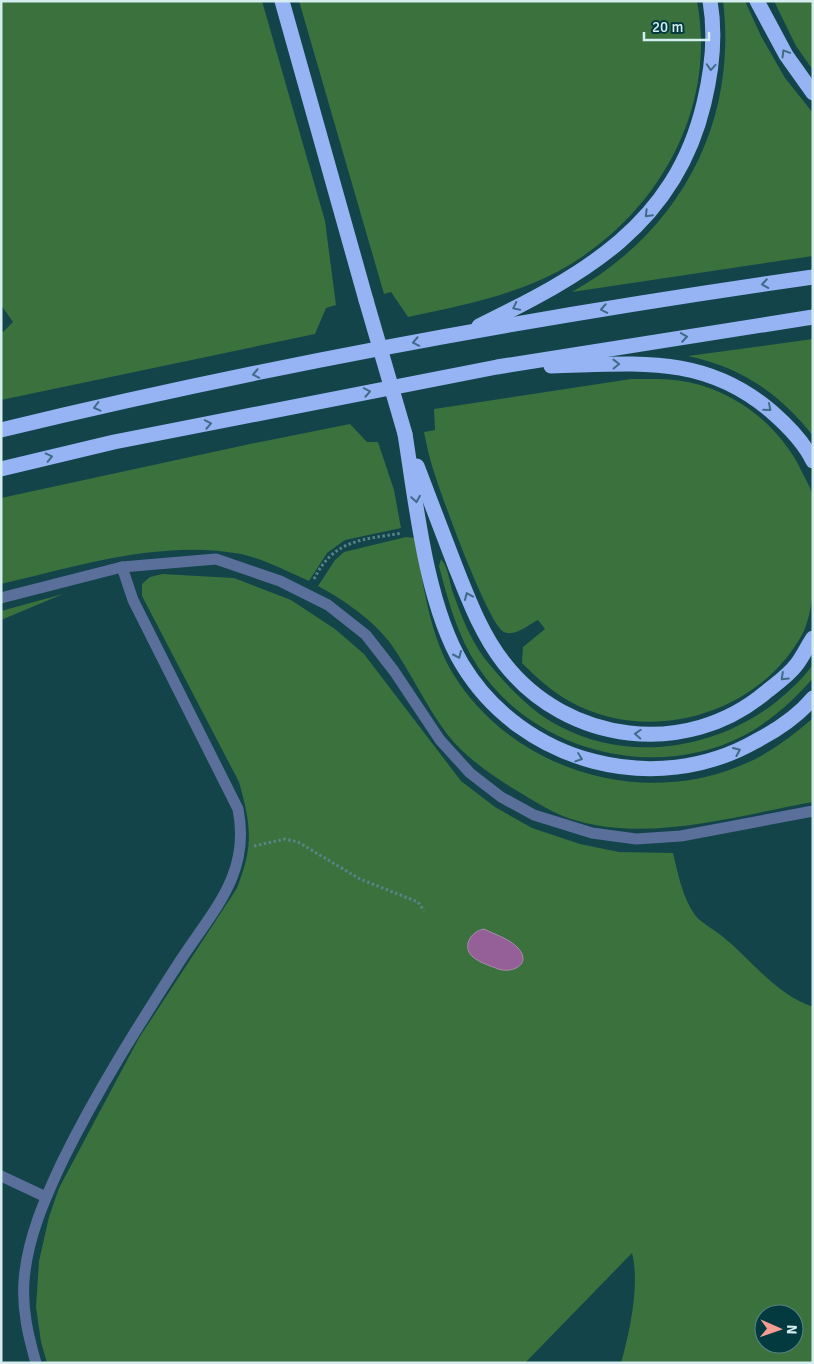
<svg xmlns="http://www.w3.org/2000/svg" width="814" height="1364" font-family="Signika,sans-serif">
  <rect width="100%" height="100%" fill="#12444a"/>
  <g fill="#3a713d" fill-rule="evenodd">
    <path d="M1 1H262L325 221 336 305 326 308 315 334 1 400V331L3 332 13 322 1 305Z"/>
    <path d="M299 1H697C718 113 654 220 557 272 511 296 459 306 408 317L391 292 384 294Z"/>
    <path d="M723 1H745L761 36 785 78 813 113V256L572 292C679 232 738 124 723 1Z"/>
    <path d="M774 1H813V70L796 46Z"/>
    <path d="M813 339V436C780 393 740 367 688 356Z"/>
    <path d="M631 379C650 379 669 378 688 382 737 392 781 427 802 472 806 480 811 488 813 497 814 515 813 535 813 554 813 580 814 607 804 631 761 714 650 747 569 701 551 691 536 677 522 663L523 647 545 629 538 620C528 625 515 637 504 632 488 625 437 485 431 462 428 452 426 442 424 432L435 430 434 409Z"/>
    <path d="M350 424 367 442H378L394 490 401 528 345 540 327 553 309 581C288 572 264 559 241 554 163 539 77 566 1 584V498L250 444Z"/>
    <path d="M406 537 415 538C423 582 429 633 452 672 509 767 635 808 737 767 766 756 790 738 813 718V802C739 815 652 842 578 821 555 815 534 801 514 789 491 775 464 756 447 734 426 706 411 673 391 644 373 620 344 600 318 586L335 560 344 552Z"/>
    <path d="M441 559C448 567 449 580 452 590 461 615 472 645 490 665 510 689 533 713 561 727 630 763 716 749 776 702 789 691 804 678 813 664V678C793 701 770 722 743 736 654 782 533 751 478 667 458 637 448 601 439 566Z"/>
    <path d="M162 574 234 578 291 600 335 629 364 654 461 781 495 807 532 828 580 844 619 852 673 853C678 873 682 897 695 915 701 923 714 929 722 936 752 960 775 994 813 1007V1363H621C630 1331 640 1284 632 1253L525 1363H47L41 1342 36 1307 39 1261 49 1217 59 1188 139 1038 237 888C254 845 251 825 239 782L142 596V584L150 577ZM764 1314H794V1344H764Z"/>
    <path d="M63 594 1 620V611Z"/>
  </g>
  <path fill="#946097" stroke="#a78ab1" d="M484 929C494 934 510 939 518 948 532 963 514 974 498 969 491 966 480 963 473 957 461 947 471 931 484 929Z"/>
  <g fill="none" stroke-linecap="round" stroke-linejoin="round">
    <g stroke="#5a8387" stroke-width="3" stroke-dasharray="2.5 2.5" stroke-linecap="butt">
      <path d="M314 579C334 539 362 540 402 533"/>
      <path d="M254 846 285 839 298 842 360 879 418 902 424 911"/>
    </g>
    <g stroke="#5b6f9b" stroke-width="11">
      <path d="M1 598 122 567 216 559 280 581 328 605 366 635 394 671 440 740 470 773 501 797 534 815 592 833 636 839 681 836 813 811"/>
      <path d="M1 1176 46 1197"/>
      <path d="M36 1363C28 1335 22 1310 24 1281 27 1239 45 1198 63 1160 97 1091 138 1026 180 961 213 910 251 874 238 809L133 600 122 567"/>
    </g>
    <g stroke="#96b4f3" stroke-width="15">
      <path d="M282 1 366 300"/>
      <path d="M757 1 786 55 813 93"/>
      <path d="M479 326C583 275 675 226 704 103 712 70 716 35 710 1"/>
      <path d="M551 366C635 364 704 353 772 412 788 426 804 442 813 461"/>
      <path d="M1 430C269 365 540 316 813 277"/>
      <path d="M405 434C416 503 426 604 462 664 522 764 656 798 756 741 777 730 798 716 813 698"/>
      <path d="M417 466C430 500 443 534 456 568 469 601 482 635 504 663 567 744 687 759 766 692 776 684 789 675 797 664 803 656 807 647 813 638"/>
      <path d="M1 469 114 442 497 367 813 317"/>
    </g>
    <path stroke="#96b4f3" stroke-width="15" d="M366 300 405 434"/>
  </g>
  <defs><path id="oneway-chevron" d="M-2-3.5L2.5 0L-2 3.5" fill="none" stroke-width="1.6" stroke-linecap="round" stroke-linejoin="round" transform="scale(1.25)"/></defs>
  <g stroke="#3e6b87">
    <use href="#oneway-chevron" transform="translate(785 53) rotate(-121)"/>
    <use href="#oneway-chevron" transform="translate(711 67) rotate(94)"/>
    <use href="#oneway-chevron" transform="translate(648 214) rotate(135)"/>
    <use href="#oneway-chevron" transform="translate(765 284) rotate(171)"/>
    <use href="#oneway-chevron" transform="translate(516 307) rotate(154)"/>
    <use href="#oneway-chevron" transform="translate(604 309) rotate(170)"/>
    <use href="#oneway-chevron" transform="translate(684 337) rotate(-9)"/>
    <use href="#oneway-chevron" transform="translate(416 342) rotate(169)"/>
    <use href="#oneway-chevron" transform="translate(616 364) rotate(-1)"/>
    <use href="#oneway-chevron" transform="translate(256 374) rotate(169)"/>
    <use href="#oneway-chevron" transform="translate(367 392) rotate(-11)"/>
    <use href="#oneway-chevron" transform="translate(97 407) rotate(166)"/>
    <use href="#oneway-chevron" transform="translate(768 408) rotate(41)"/>
    <use href="#oneway-chevron" transform="translate(208 424) rotate(-11)"/>
    <use href="#oneway-chevron" transform="translate(49 457) rotate(-13)"/>
    <use href="#oneway-chevron" transform="translate(416 499) rotate(81)"/>
    <use href="#oneway-chevron" transform="translate(468 596) rotate(-113)"/>
    <use href="#oneway-chevron" transform="translate(458 655) rotate(66)"/>
    <use href="#oneway-chevron" transform="translate(784 677) rotate(137)"/>
    <use href="#oneway-chevron" transform="translate(638 734) rotate(-177)"/>
    <use href="#oneway-chevron" transform="translate(737 751) rotate(-23)"/>
    <use href="#oneway-chevron" transform="translate(579 758) rotate(19)"/>
  </g>
  <rect width="814" height="1364" fill="none" stroke="#d4edef" stroke-width="5"/>
  <g transform="translate(779 1329) rotate(92)"><circle r="24" fill="#033a3f" stroke="#578285"/>
  <path d="M0-4L9 19L0 12L-9 19Z" fill="#f59c95"/>
  <text y="-8" font-size="14" font-weight="bold" text-anchor="middle" fill="#d4edef">N</text>
  </g>
  <path d="M644 32v8h65v-8" fill="none" stroke="#d4edef" stroke-width="2.5"/>
  <text x="652" y="32" font-size="15" fill="#d4edef" stroke="#033a3f" stroke-width="4" paint-order="stroke">20 m</text>
</svg>
